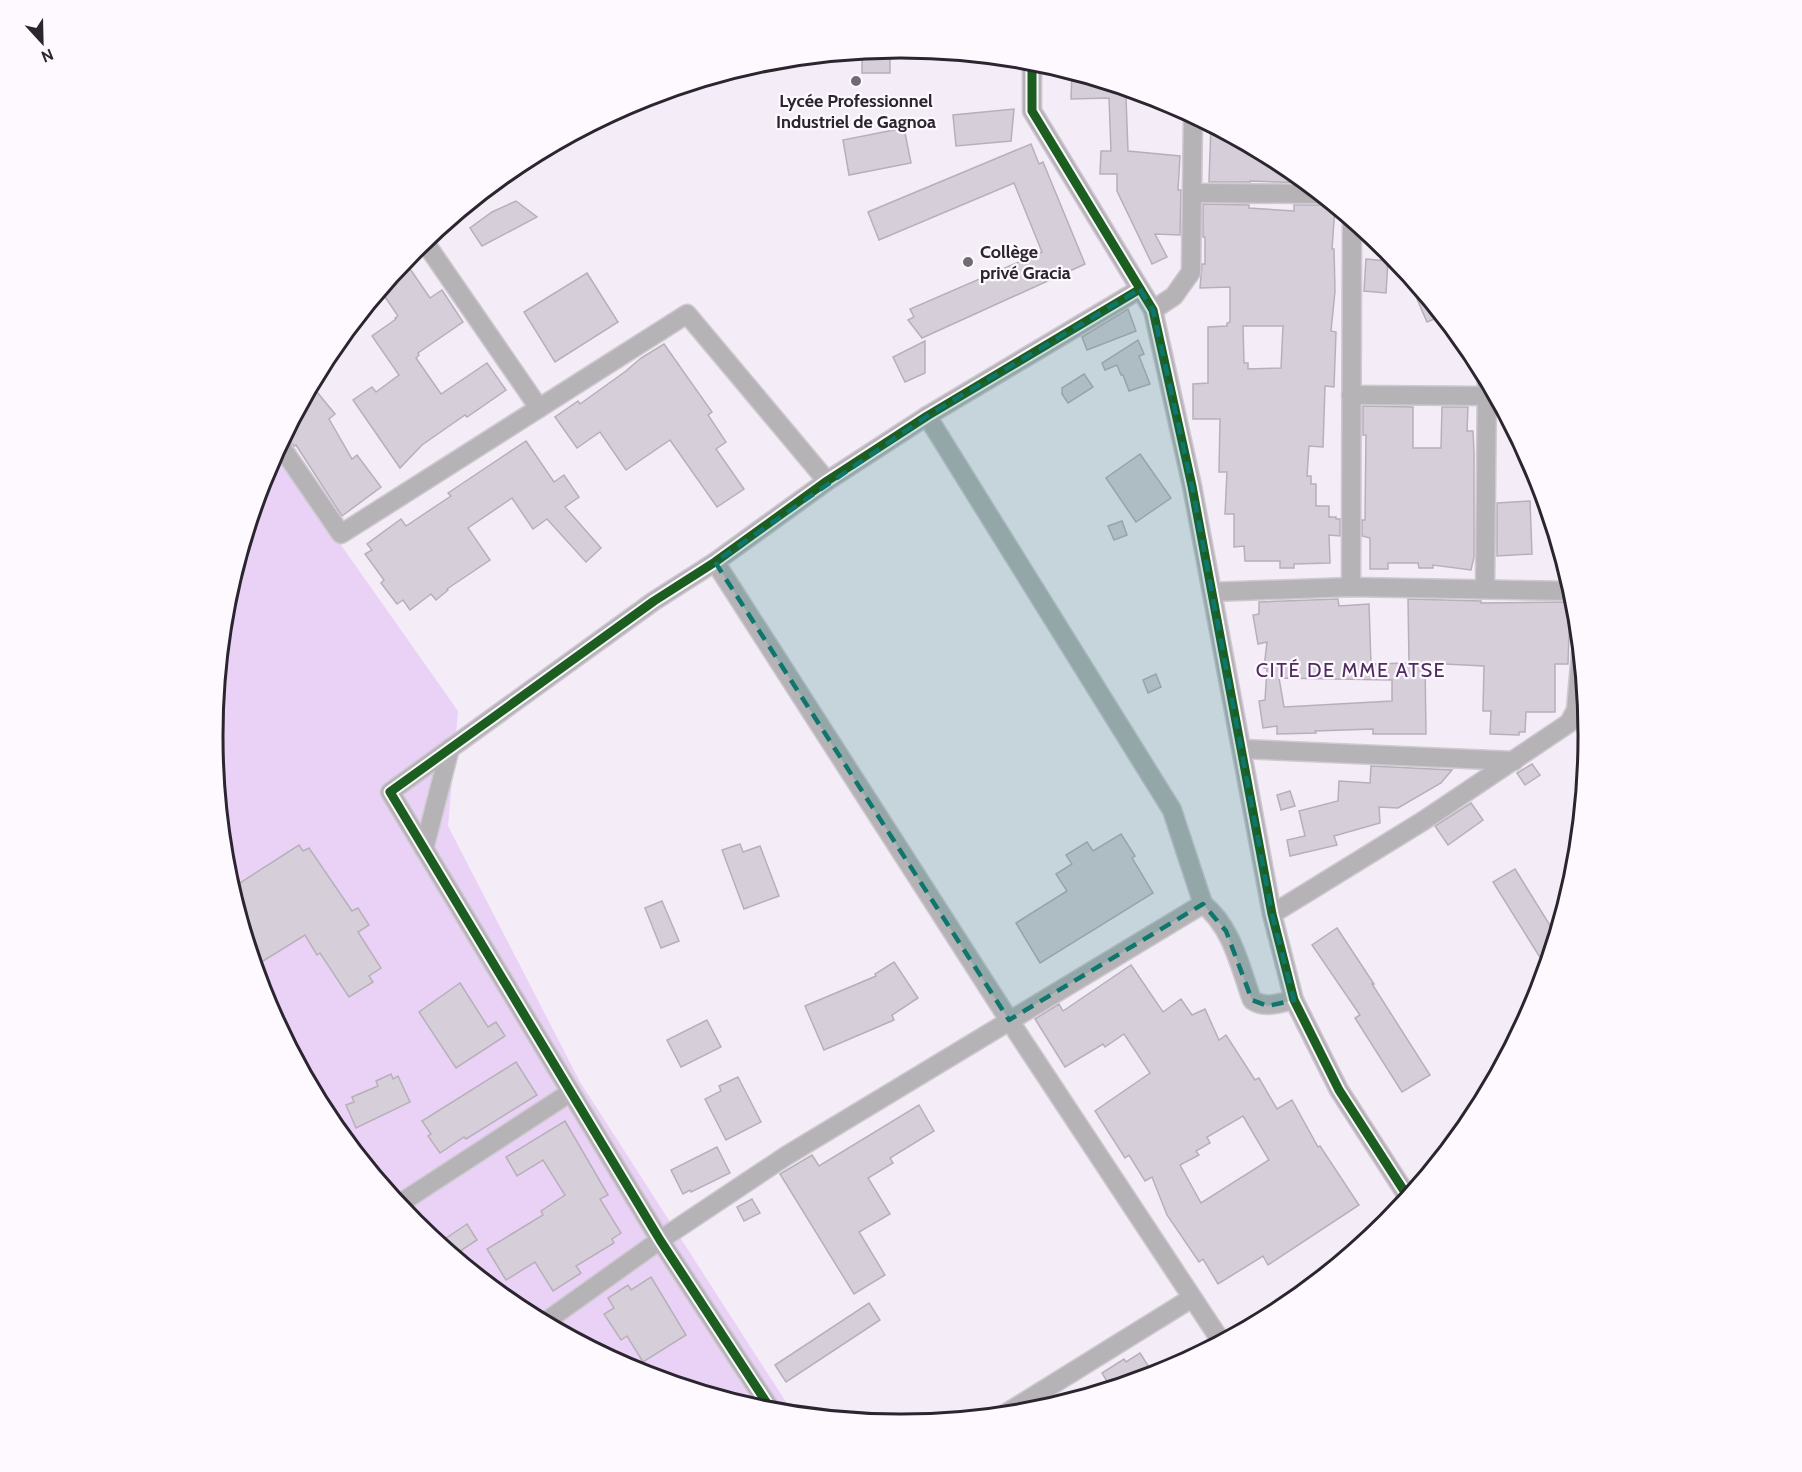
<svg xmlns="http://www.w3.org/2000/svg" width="1802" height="1472" font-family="Cabin,sans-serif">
  <rect width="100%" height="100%" fill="#f4ecf7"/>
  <path fill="#ead1f6" d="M276 453 458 711 448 826 580 1082 793 1413 766 1411 637 1371 518 1308 414 1222 329 1118 265 999 227 873 213 736 226 601 266 472Z"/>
  <g fill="#d6cfd9" stroke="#b7b0ba" stroke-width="1.5" fill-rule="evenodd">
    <path d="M890 49V73H862V52Z"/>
    <path d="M1072 72 1145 94 1144 98H1126L1128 151 1180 156 1178 190H1181L1180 235 1155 234 1167 257 1152 264 1117 191V174H1100L1101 151H1111L1109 98 1071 99Z"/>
    <path d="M1014 109 1011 141 956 146 953 115Z"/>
    <path d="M1211 125 1284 164 1306 183 1250 181V182H1209Z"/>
    <path d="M904 128 911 163 849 175 843 140Z"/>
    <path d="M1031 144 1039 164 1043 162 1085 264 922 338 908 320 914 317 910 309 1042 252 1014 183 879 240 868 212Z"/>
    <path d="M516 201 537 217 482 246 470 228 492 212Z"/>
    <path d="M1328 201 1335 207 1332 249H1334L1335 291 1331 331 1336 332 1334 387 1325 386 1323 447 1309 446 1307 476H1311V484H1316V506H1329V517H1336V519H1340V536L1329 535 1330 563 1294 564V568H1280V561H1245L1244 546 1234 547V514H1225L1227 472H1219L1220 419H1193V384L1208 383V327L1227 326V323L1230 322V287L1200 288 1202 264H1205V237H1203V204L1249 205V208L1294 211V205H1320ZM1243 326H1283L1281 368 1248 369V363H1244Z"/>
    <path d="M1366 259 1388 261 1386 293 1364 291Z"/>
    <path d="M408 266 430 298 442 290 463 322 418 353 419 355 416 358 441 394 487 363 506 390 467 417 465 415 422 445 400 468 353 400 372 387 376 392 399 375 372 336 396 319 395 318 398 316 381 291 393 276Z"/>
    <path d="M587 273 618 322 555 362 524 312Z"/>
    <path d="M1415 282 1436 309 1442 316 1427 322 1411 285Z"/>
    <path d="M1128 309 1136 331 1087 350 1082 337Z"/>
    <path d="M1138 340 1144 354 1139 356 1150 384 1129 391 1123 375H1121L1117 365 1105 370 1102 363Z"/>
    <path d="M925 341V373L905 382 893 357Z"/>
    <path d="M664 344 712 412 708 415 726 442 716 449 744 489 717 507 670 440 626 470 600 432 577 448 555 417 578 401 580 404 626 371 641 358Z"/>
    <path d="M1084 374 1093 387 1068 403 1062 394V388Z"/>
    <path d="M312 386 335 414 329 419 352 459 357 455 381 487 342 516 296 445 294 446 285 435Z"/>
    <path d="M1363 406 1413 407V448H1441L1442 407H1468L1467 431H1473L1474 453V557L1471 570 1433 565V568H1419L1418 563H1388V569H1370V538L1362 536V520H1365L1366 435H1363Z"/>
    <path d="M526 441 554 482 564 475 579 497 565 507 601 548 586 562 547 519 533 529 512 498 468 528 490 560 447 589 448 590 436 600 431 594 410 610 403 600 397 604 381 583 384 580 365 554 372 550 367 544 401 519 406 526 451 496 448 493Z"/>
    <path d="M1140 454 1171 498 1136 522 1106 478Z"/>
    <path d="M1530 501 1532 554 1497 556V503Z"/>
    <path d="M1122 521 1127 535 1114 540 1108 526Z"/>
    <path d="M1338 599 1339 606 1369 604 1371 664 1409 663 1408 599 1481 601V603L1570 602 1568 664H1555V712H1526L1525 732H1519V735L1490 734 1491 711H1483L1484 666 1425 663 1426 734H1373V729L1315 731 1316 733 1277 734V726L1263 728 1259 701 1265 700 1267 668H1264L1267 642 1258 644 1253 615 1259 614V602ZM1279 678 1392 680V701L1284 707Z"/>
    <path d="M1156 674 1161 687 1148 693 1143 680Z"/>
    <path d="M1532 764 1540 775 1525 785 1517 773Z"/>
    <path d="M1371 766 1452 770 1441 783 1398 808 1379 807 1380 823 1334 836 1337 845 1290 856 1287 840 1305 836 1299 811 1338 801 1339 781 1370 783Z"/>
    <path d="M1290 791 1295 806 1281 810 1277 795Z"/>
    <path d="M1471 803 1483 820 1448 845 1435 826Z"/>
    <path d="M1121 834 1135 856 1132 858 1153 893 1040 963 1016 923 1067 891 1056 874 1072 864 1066 855 1087 842 1093 851Z"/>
    <path d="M740 844 743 852 760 846 779 896 744 909 722 850Z"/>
    <path d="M299 845 303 851 309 848 352 911 358 908 369 925 358 932 381 968 369 976 373 982 349 997 320 953 317 955 305 935 255 966 232 888Z"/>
    <path d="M1515 869 1556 935 1551 953 1541 959 1493 882Z"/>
    <path d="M662 901 679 941 661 948 645 908Z"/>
    <path d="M1337 928 1374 984H1372L1430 1075 1402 1092 1355 1018 1360 1015 1312 945Z"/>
    <path d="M894 962 918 998 892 1015 894 1020 824 1050 805 1006 876 976 875 974Z"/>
    <path d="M1131 965 1163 1012 1181 999 1192 1015 1205 1009 1219 1040 1226 1035 1255 1080 1259 1078 1277 1109 1292 1100 1318 1147 1320 1146 1359 1205 1268 1265 1263 1256 1218 1284 1203 1259 1199 1262 1167 1215 1152 1177 1145 1181 1129 1155 1125 1158 1095 1111 1150 1073 1124 1034 1105 1047 1103 1044 1065 1067 1035 1019 1059 1004 1063 1011ZM1243 1116 1269 1160 1201 1203 1180 1165 1199 1155 1196 1151 1210 1143 1207 1137Z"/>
    <path d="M460 983 488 1027 496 1022 505 1036 456 1068 419 1012Z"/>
    <path d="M707 1020 721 1047 681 1067 667 1040Z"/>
    <path d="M516 1062 537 1095 466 1139 464 1137 440 1153 428 1136 431 1134 422 1121Z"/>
    <path d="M391 1074 393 1079 398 1076 410 1102 356 1128 346 1105 354 1102 352 1097 378 1086 376 1081Z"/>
    <path d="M738 1077 761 1122 726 1140 705 1099 721 1091 719 1086Z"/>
    <path d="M919 1105 934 1131 890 1158 893 1163 868 1178 890 1214 859 1232 885 1275 854 1294 780 1174 812 1155 819 1166Z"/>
    <path d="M565 1121 608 1195 600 1199 621 1233 612 1239 614 1243 576 1266 581 1273 553 1291 535 1262 506 1280 487 1249 543 1215 541 1211 565 1195 543 1160 517 1176 506 1157Z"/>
    <path d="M717 1147 730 1173 691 1192 690 1190 683 1194 671 1170Z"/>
    <path d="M752 1199 760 1213 744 1221 737 1207Z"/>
    <path d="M467 1224 477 1240 454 1255 439 1243Z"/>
    <path d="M651 1277 686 1335 643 1362 627 1336 621 1340 604 1314 614 1308 608 1298 628 1285 631 1290Z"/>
    <path d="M869 1303 880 1320 786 1382 775 1365Z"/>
    <path d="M1140 1353 1154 1375 1111 1388 1102 1373 1124 1359 1126 1362Z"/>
  </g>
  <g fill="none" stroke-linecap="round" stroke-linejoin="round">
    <g stroke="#cfc9d2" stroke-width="21">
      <g id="minor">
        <path d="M1032 61V111L1153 310 1192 486 1272 914 1294 1000 1339 1090 1408 1197"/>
        <path d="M1192 193 1320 194"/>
        <path d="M424 241 539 408"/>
        <path d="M1153 310 1174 296 1191 272 1193 116"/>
        <path d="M1351 395 1487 396"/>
        <path d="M927 416 1172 810 1203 904"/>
        <path d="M280 445 341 534 687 314 827 481"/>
        <path d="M715 562 1009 1020 1221 1341"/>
        <path d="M1351 587 1352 221"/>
        <path d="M1485 589 1487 379"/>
        <path d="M1212 592 1351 587 1572 591"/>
        <path d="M1242 749 1514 761"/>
        <path d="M424 849 450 748"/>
        <path d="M1272 914 1423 821 1569 723 1576 710 1581 653"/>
        <path d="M399 1204 571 1092"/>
        <path d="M545 1322 660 1240 786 1156 1203 904C1232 927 1240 967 1252 1000 1265 1009 1279 1003 1294 1000"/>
        <path d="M772 1411 660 1240 390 792 654 601 715 562 827 481 927 416 1140 289"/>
        <path d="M1005 1414 1192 1298"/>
      </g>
    </g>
    <use href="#minor" stroke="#b6b3b7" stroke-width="18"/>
    <g stroke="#fdf9ff" stroke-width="13">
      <g id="cycleway">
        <path d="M1032 61V111L1153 310 1192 486 1272 914 1294 1000 1339 1090 1408 1197"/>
        <path d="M772 1411 660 1240 390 792 654 601 715 562 827 481 927 416 1140 289"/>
      </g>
    </g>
    <use href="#cycleway" stroke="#1b5e20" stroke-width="9"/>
  </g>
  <path fill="#0f766e" fill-opacity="0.2" stroke="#0f766e" stroke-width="4.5" stroke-dasharray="12 8" stroke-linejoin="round" d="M1140 289 1153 310 1192 486 1272 914 1294 1000 1268 1006 1252 1000 1226 931 1203 904 1009 1020 715 562 927 416Z"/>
  <g fill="#716b75" stroke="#fdf9ff" stroke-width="2">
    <circle cx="856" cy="81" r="6"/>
    <circle cx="968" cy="262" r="6"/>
  </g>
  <g text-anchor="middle" stroke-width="4.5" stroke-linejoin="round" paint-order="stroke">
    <g font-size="18" font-weight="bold" fill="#2b252f" stroke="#fdf9ff">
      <text x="856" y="107">Lycée Professionnel<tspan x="856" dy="21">Industriel de Gagnoa</tspan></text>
      <text x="980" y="258" text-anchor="start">Collège<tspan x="980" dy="21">privé Gracia</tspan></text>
    </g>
    <g font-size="20" letter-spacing="1.5" fill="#4f2a61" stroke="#fdf9ff">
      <text x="1351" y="677">CITÉ DE MME ATSE</text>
    </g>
  </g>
  <path d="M0 0H1802V1472H0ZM900 58H901A677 677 0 0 1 1578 735V737A677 677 0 0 1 901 1414H900A677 677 0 0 1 223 737V735A677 677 0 0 1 900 58Z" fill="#fdf9ff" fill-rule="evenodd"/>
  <path fill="none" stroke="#2b252f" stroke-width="3" d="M900 58H901A677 677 0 0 1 1578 735V737A677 677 0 0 1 901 1414H900A677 677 0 0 1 223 737V735A677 677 0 0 1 900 58Z"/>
  <g transform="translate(42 42) rotate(158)" stroke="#fdf9ff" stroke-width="4.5" paint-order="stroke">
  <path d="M0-4.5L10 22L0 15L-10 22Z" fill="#2b252f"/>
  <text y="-9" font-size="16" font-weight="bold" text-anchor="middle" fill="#2b252f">N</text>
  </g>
</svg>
